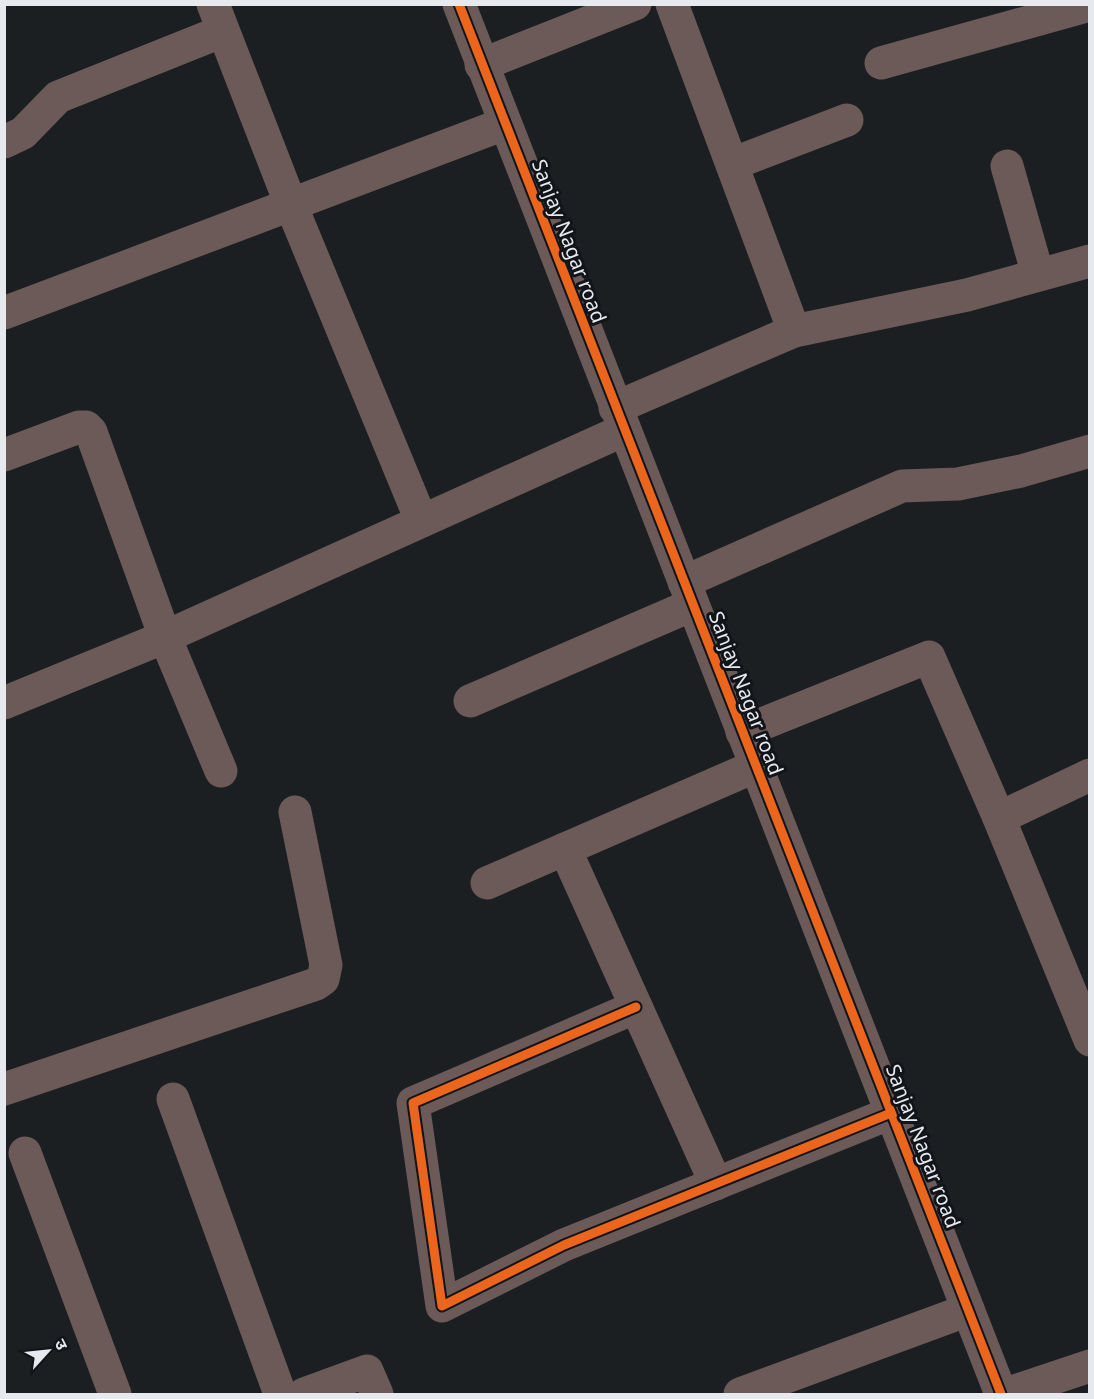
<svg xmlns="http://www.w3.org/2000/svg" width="1094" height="1399" font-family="'Noto Sans','Noto Sans Devanagari',sans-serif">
  <rect width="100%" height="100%" fill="#1c1f21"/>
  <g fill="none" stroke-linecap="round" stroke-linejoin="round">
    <g stroke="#6c5a59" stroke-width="33">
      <path d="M213 4 291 205 421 520"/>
      <path d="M459 4 1001 1394"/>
      <path d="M672 4 794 331"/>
      <path d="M881 63 1090 5"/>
      <path d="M481 65 635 4"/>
      <path d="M4 142 23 133 58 97 223 31"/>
      <path d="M732 164 847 120"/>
      <path d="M1007 166 1038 275"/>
      <path d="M4 313 504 124"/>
      <path d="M615 408 794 331 967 295 1090 261"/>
      <path d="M4 455 79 427H86L91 432 165 637 221 771"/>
      <path d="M684 582 902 486 958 484 1021 471 1090 451"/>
      <path d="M470 701 692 605"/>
      <path d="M4 703 165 637 624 430"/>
      <path d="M742 732 929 657 999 818 1090 1040"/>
      <path d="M999 818 1090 775"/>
      <path d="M565 849 716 1184"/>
      <path d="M487 883 756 766"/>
      <path d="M636 1007 413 1103 442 1306 564 1245 891 1113"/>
      <path d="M4 1089 316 984 323 979 326 965 295 812"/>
      <path d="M173 1099 280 1394"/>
      <path d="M25 1153 115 1394"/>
      <path d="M304 1394 367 1371 377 1394"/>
      <path d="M740 1394 968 1310"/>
      <path d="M1006 1394 1090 1366"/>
    </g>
    <g stroke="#11151a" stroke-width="13">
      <g id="cycleway">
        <path d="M459 4 1001 1394"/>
        <path d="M636 1007 413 1103 442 1306 564 1245 891 1113"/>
      </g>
    </g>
    <use href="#cycleway" stroke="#eb651d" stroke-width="9"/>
  </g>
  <g text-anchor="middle" stroke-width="6" stroke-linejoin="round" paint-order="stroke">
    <g font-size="20" fill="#e6e9ed" stroke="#11151a">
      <text transform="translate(569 241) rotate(69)" y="7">Sanjay Nagar road</text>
      <text transform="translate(746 693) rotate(69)" y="7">Sanjay Nagar road</text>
      <text transform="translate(923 1146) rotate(69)" y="7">Sanjay Nagar road</text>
    </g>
  </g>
  <rect width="1094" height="1399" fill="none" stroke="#e6e9ed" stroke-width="12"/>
  <g transform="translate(48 1351) rotate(63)" stroke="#11151a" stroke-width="4.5" paint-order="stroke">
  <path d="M0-4.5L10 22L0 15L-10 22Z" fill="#e6e9ed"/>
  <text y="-9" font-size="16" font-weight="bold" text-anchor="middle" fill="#e6e9ed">उ</text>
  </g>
</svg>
